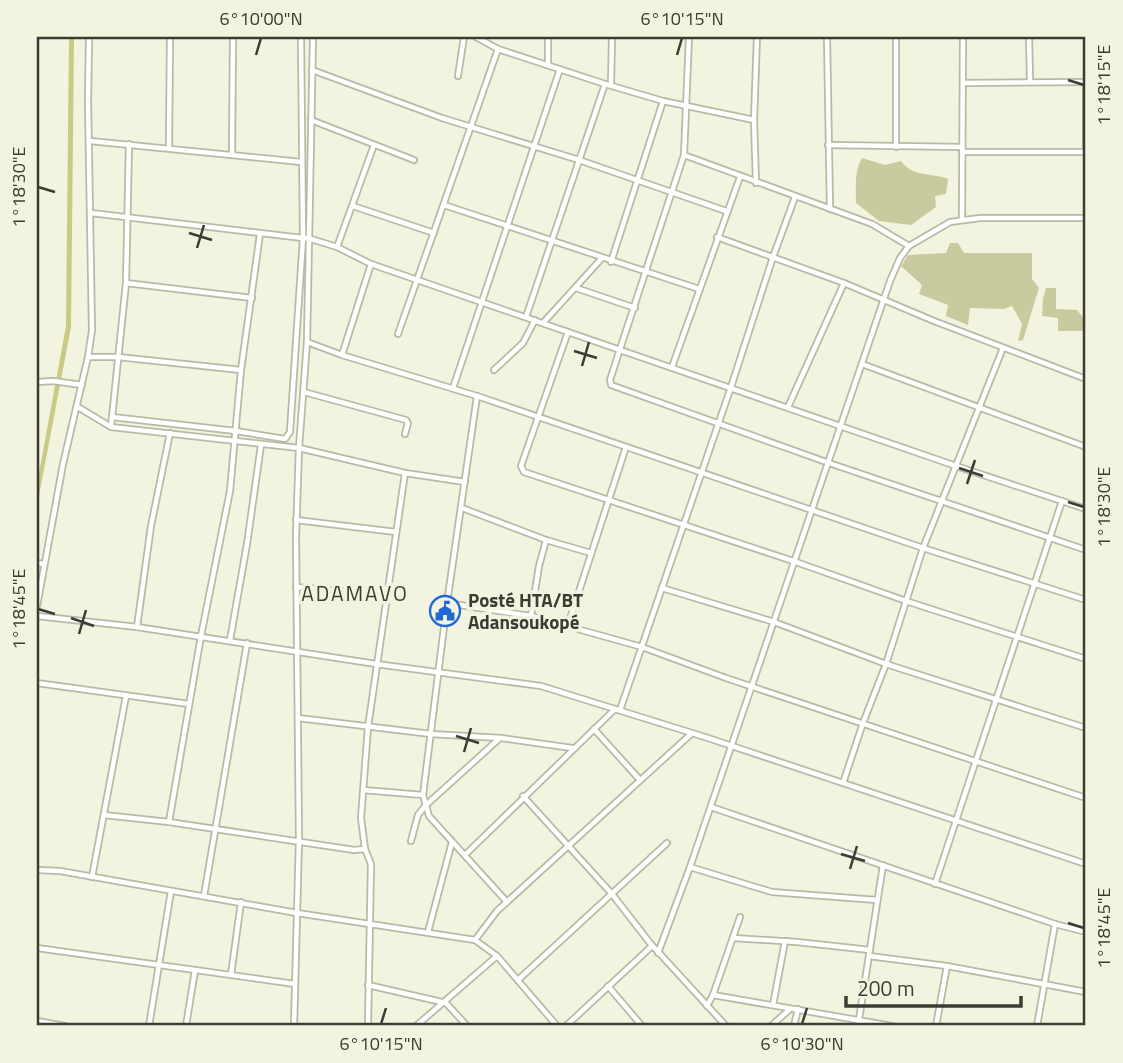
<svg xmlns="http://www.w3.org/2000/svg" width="1123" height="1063" font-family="'Titillium Web',sans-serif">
  <rect width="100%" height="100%" fill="#f3f4df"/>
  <g fill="#c9ca9d">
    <path d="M862 158 885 165 901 161C913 178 931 172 948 179L946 194 935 196 936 207 911 225 879 221 856 203C856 188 854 171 862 158Z"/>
    <path d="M950 243H958L964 253H1032V279L1039 288 1023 340 1018 341 1022 324 1012 306 1004 309 970 308 968 325 946 316 948 305 919 294 922 285 901 266 908 255 946 253Z"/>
    <path d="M1046 288H1056V309L1077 310 1085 320V331H1058V318L1042 316 1043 298Z"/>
  </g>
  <path fill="#c9ca86" d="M69 37H74L71 327 37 506V484L66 326Z"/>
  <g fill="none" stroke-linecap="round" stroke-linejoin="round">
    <g stroke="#b9baa6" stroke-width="8">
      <g id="minor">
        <path d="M476 37 498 49 605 84 663 101 754 120"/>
        <path d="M689 37 684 155 620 349 610 380 611 385 829 463 1086 550"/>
        <path d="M827 37 830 209"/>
        <path d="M1029 37 1030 81"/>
        <path d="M548 65V37"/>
        <path d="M312 70 442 118 579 160 726 211"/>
        <path d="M458 76 464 37"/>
        <path d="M963 83 1086 82"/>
        <path d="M611 85 612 37"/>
        <path d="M311 120 414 160"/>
        <path d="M90 141 301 162"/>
        <path d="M828 145 962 147"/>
        <path d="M169 147 170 37"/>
        <path d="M896 147V37"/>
        <path d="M962 152H1086"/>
        <path d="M1086 152V82"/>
        <path d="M232 154 233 37"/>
        <path d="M684 155 872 224 909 246"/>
        <path d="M756 183 754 120 757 37"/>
        <path d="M444 205 699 289"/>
        <path d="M353 206 434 233"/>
        <path d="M91 213 311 239 337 247 371 264 956 466 1086 509"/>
        <path d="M962 219 963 37"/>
        <path d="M717 237 844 283 934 321 1086 379"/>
        <path d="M337 247 374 145"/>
        <path d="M611 262 663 101"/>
        <path d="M126 283 252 298"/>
        <path d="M576 288 635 308"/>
        <path d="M526 317 605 84"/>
        <path d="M543 323 602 258"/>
        <path d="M568 332 521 466 524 472 796 562 906 601 1086 659"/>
        <path d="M398 334 498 49"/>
        <path d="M307 342 342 355 477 396 923 548 1086 600"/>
        <path d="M342 355 371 264"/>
        <path d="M88 357H118L241 370"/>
        <path d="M862 364 1086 447"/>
        <path d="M672 367 740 177"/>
        <path d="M494 370 523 343 535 320"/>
        <path d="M37 382 53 381 82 385"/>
        <path d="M453 388 560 69"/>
        <path d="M304 392 406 420 408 423 405 434"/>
        <path d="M477 396 447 603 423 795 429 816 507 902"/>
        <path d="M78 407 111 427 299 448 405 473 465 482"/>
        <path d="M788 407 844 283"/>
        <path d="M112 417 236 431 285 439 290 432 303 238 301 37"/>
        <path d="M111 427 126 283 129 144"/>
        <path d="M462 508 546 540 591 553"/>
        <path d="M296 520 396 532"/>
        <path d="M37 563 44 564"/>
        <path d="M296 587 387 595"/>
        <path d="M662 588 774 622 886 664 1086 728"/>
        <path d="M447 603 531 616 642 647 726 678 1086 798"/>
        <path d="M37 606 63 464 88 357 92 330 88 101 89 37"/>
        <path d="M37 616 137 627 376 664 541 686 708 738 1086 864"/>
        <path d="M531 616 539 566 546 540"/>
        <path d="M568 625 626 447"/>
        <path d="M137 627 151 526 170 433"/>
        <path d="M230 640 247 544 261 445"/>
        <path d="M37 683 189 704"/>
        <path d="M620 710 731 387 773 257 795 197"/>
        <path d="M298 718 431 734 501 738 572 748"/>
        <path d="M594 729 640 780"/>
        <path d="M843 783 863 723 886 664 923 548 1003 348"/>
        <path d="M363 790 423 795"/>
        <path d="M523 796 612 894 650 943 726 1026"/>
        <path d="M711 807 1055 924 1086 932"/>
        <path d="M104 815 169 822 354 850 365 849 371 864 368 1026"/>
        <path d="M169 822 201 636 230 491 241 370 260 234"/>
        <path d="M411 841 418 815 425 806 500 738"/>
        <path d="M365 849 361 818 368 727 405 473"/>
        <path d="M465 855 615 709"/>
        <path d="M690 867 772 892 877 900"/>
        <path d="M37 870 60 871 297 913 475 940 497 956 557 1026"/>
        <path d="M92 877 126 696"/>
        <path d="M935 884 1062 501"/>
        <path d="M204 896 247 643"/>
        <path d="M428 932 452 842"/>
        <path d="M733 938 797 942 870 950"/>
        <path d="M475 940 497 911 691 734"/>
        <path d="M37 948 295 984"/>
        <path d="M658 953 690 867 890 281 900 258 909 246 950 222 980 218H1086"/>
        <path d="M869 956 947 966 1086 992"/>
        <path d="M231 975 241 902"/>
        <path d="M518 980 667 843"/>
        <path d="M368 985 446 1003 467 1026"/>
        <path d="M608 986 642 1026"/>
        <path d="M713 995 892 1026"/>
        <path d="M773 1005 785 941"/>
        <path d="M707 1006 713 995 740 917"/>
        <path d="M37 1021 65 1026"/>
        <path d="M149 1026 171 891"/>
        <path d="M186 1026 195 970"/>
        <path d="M294 1026 299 840 296 537 299 448 307 342 313 37"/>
        <path d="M416 1026 497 956"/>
        <path d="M566 1026 652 946"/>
        <path d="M771 1026 790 1009"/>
        <path d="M794 1026 798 1009"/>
        <path d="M858 1026 883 865"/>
        <path d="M936 1026 947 966"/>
        <path d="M1037 1026 1055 924"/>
      </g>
    </g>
    <use href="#minor" stroke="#fff" stroke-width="4.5"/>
  </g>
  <path fill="none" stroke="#3c3c34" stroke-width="2.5" d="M256 55 261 38M677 55 682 38M1068 80 1084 85M38 187 55 192M189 233 212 240M197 248 204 225M574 351 597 358M582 366 589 342M959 468 983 476M967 484 975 460M1068 502 1084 507M38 609 55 614M71 618 94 626M79 634 86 610M456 736 479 743M464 752 471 728M841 854 865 861M850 869 857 846M1068 923 1084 928M381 1024 386 1008M802 1024 807 1008"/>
  <defs>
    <g id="civic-ring" transform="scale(1.575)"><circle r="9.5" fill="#f3f4df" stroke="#2069d4" stroke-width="1.5"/><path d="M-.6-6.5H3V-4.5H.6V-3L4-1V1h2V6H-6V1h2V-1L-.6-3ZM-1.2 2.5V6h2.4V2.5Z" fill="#2069d4"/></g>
  </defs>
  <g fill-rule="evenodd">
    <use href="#civic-ring" x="445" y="611"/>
  </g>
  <g text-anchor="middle" stroke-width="7" stroke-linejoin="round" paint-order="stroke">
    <g font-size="19" font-weight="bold" fill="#3c3c34" stroke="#f3f4df" text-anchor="start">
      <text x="468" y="607">Posté HTA/BT<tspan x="468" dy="22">Adansoukopé</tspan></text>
    </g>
    <g font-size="21" letter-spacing="2" fill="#3c3c34" stroke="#f3f4df">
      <text x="355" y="601">ADAMAVO</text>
    </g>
  </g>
  <rect width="1123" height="1063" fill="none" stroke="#f3f4df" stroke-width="77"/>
  <path d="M846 996v10h175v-10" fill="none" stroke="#3c3c34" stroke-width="3.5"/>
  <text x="857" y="996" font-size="21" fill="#3c3c34" stroke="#f3f4df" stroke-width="5" paint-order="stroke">200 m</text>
  <rect x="38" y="38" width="1046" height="986" fill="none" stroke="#3c3c34" stroke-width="2.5"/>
  <g font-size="18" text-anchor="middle" fill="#3c3c34">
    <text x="261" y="25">6°10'00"N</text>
    <text x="682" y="25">6°10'15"N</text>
    <text transform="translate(1104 85) rotate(-90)" y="6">1°18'15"E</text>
    <text transform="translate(19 187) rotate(-90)" y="6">1°18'30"E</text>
    <text transform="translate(1104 507) rotate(-90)" y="6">1°18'30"E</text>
    <text transform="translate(19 609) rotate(-90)" y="6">1°18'45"E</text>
    <text transform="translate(1104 928) rotate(-90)" y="6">1°18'45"E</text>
    <text x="381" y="1050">6°10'15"N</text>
    <text x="802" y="1050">6°10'30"N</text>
  </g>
</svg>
